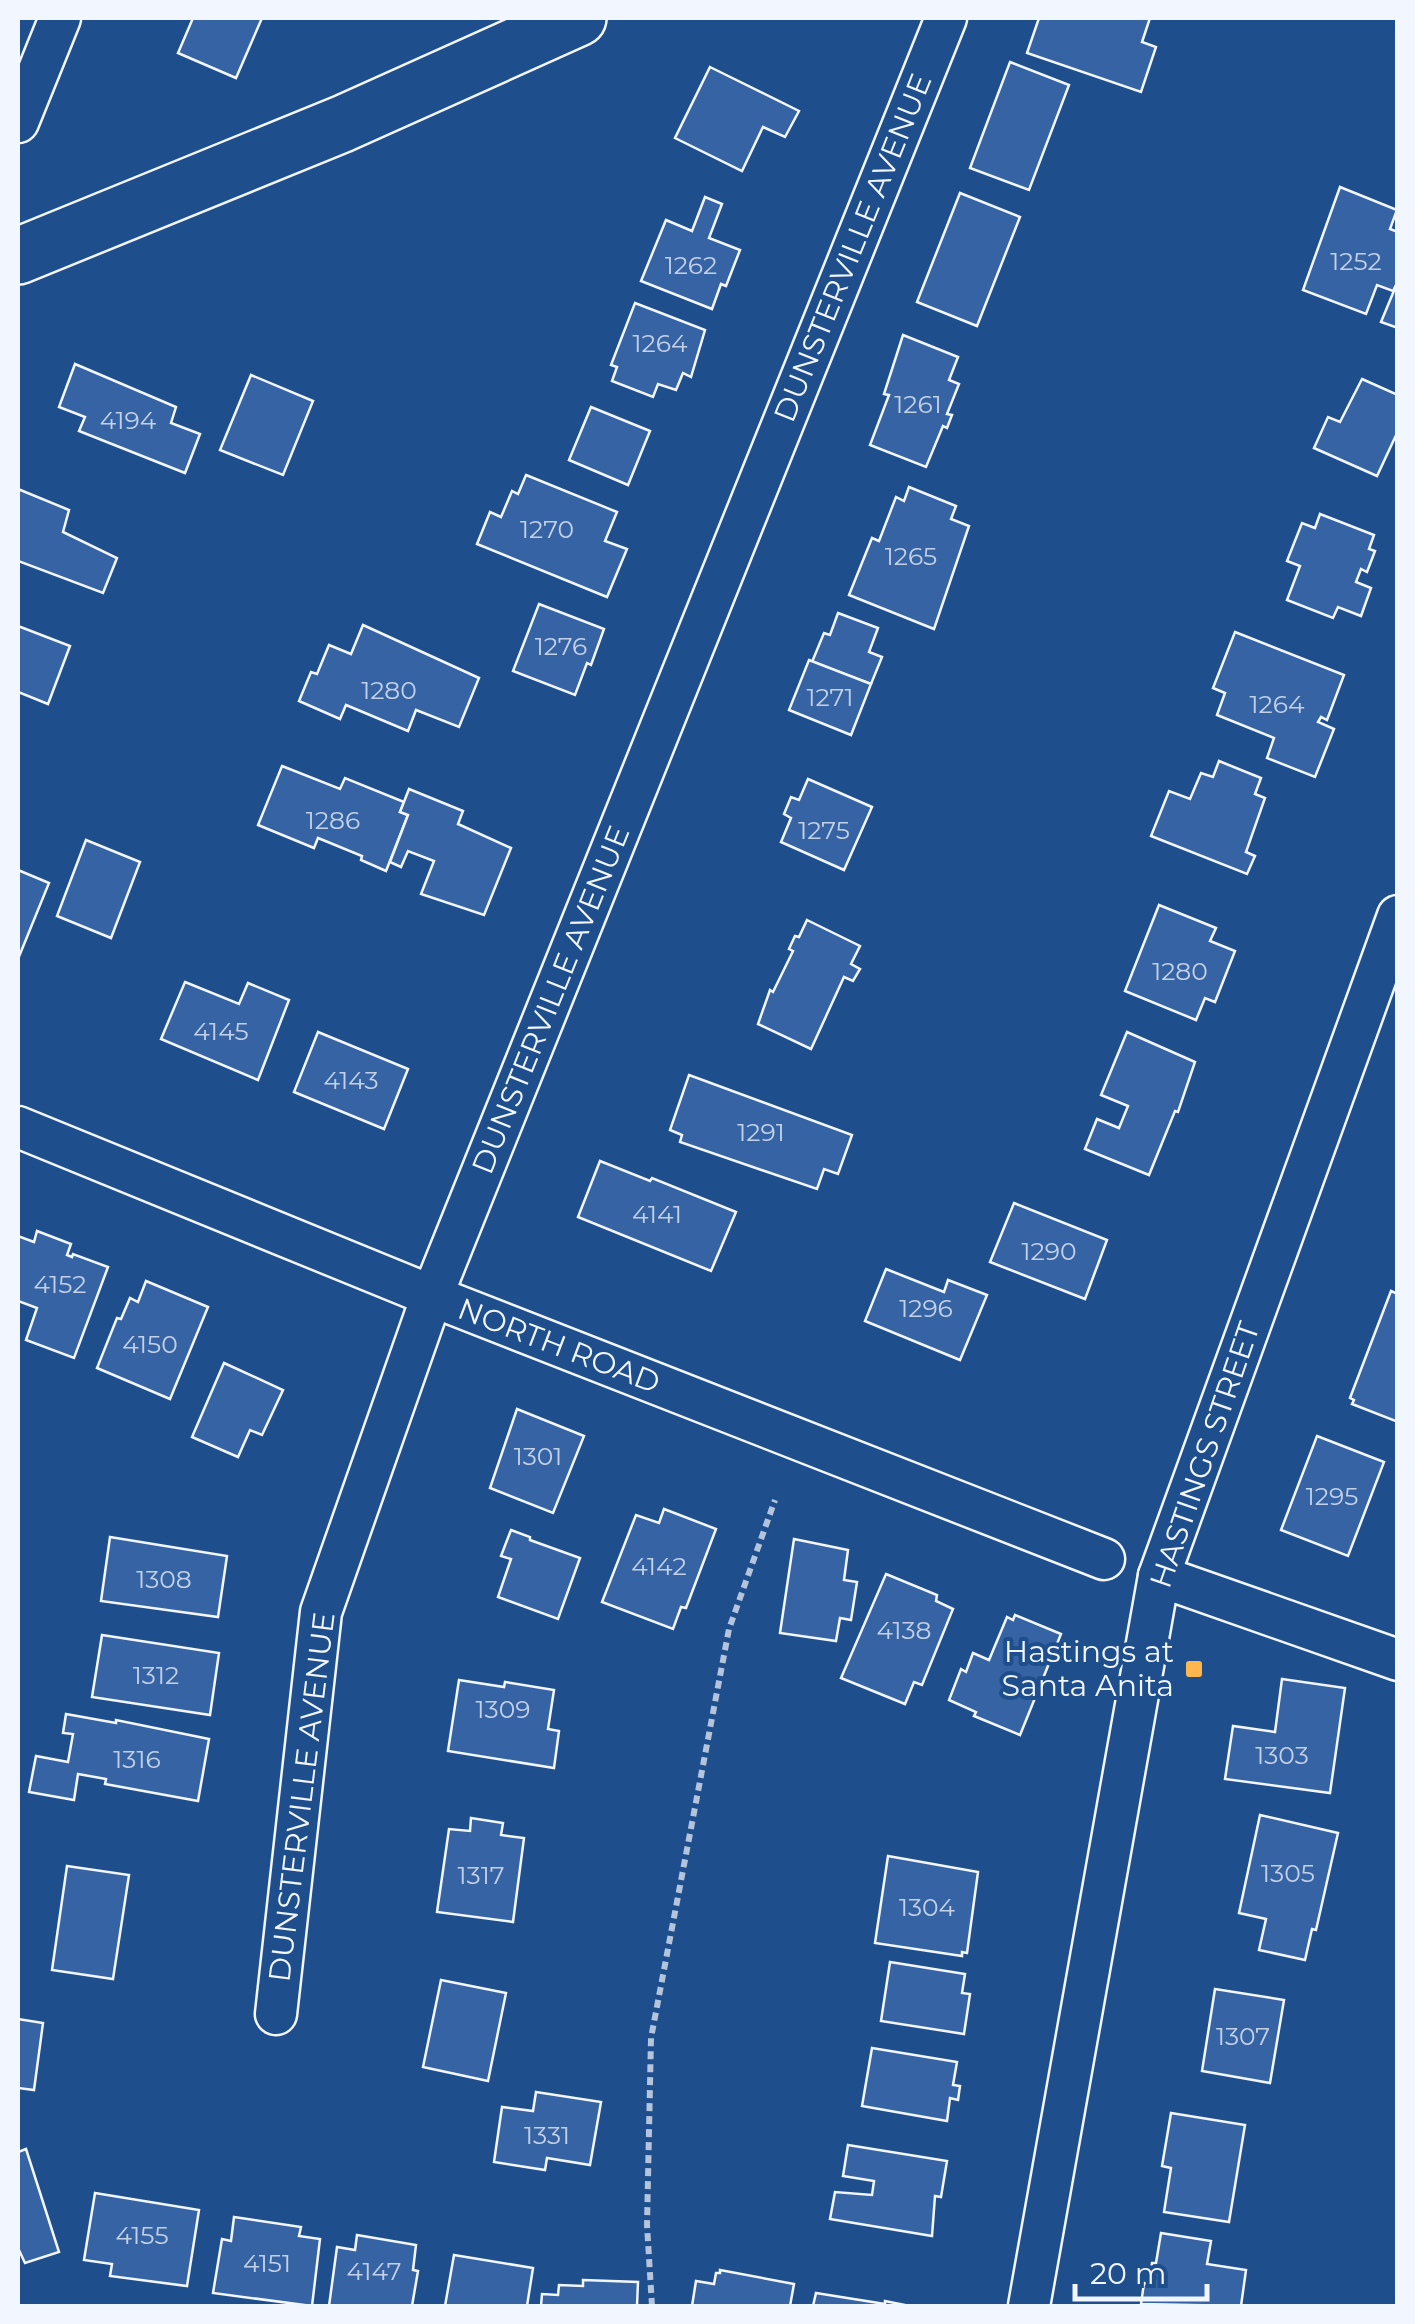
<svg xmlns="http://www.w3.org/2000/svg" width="1415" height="2324" font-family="Montserrat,sans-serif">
  <rect width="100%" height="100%" fill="#1f4e8c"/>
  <g fill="#3563a3" stroke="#f2f6ff" stroke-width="2.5">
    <path d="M193 18H262L236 78 178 53Z"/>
    <path d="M1039 18H1150L1142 42 1156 47 1141 92 1027 53Z"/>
    <path d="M1010 62 1069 85 1029 190 970 168Z"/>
    <path d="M710 67 799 111 785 137 763 127 742 171 675 138Z"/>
    <path d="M1340 187 1397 210 1390 229 1398 232V281L1393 291 1377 285 1366 314 1303 290Z"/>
    <path d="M960 193 1020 217 977 326 917 302Z"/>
    <path d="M705 197 722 204 709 238 740 250 726 286 721 284 712 309 641 281 666 220 692 231Z"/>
    <path d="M1398 281V328L1381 322Z"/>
    <path d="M635 303 705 330 691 377 683 373 676 390 658 384 653 397 612 381 617 367 611 365Z"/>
    <path d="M903 335 958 357 949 380 959 384 947 414 952 415 947 428 943 426 926 467 870 445 889 395 884 394Z"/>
    <path d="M75 364 176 407 171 423 200 434 185 473 79 431 85 417 59 407Z"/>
    <path d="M251 375 313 401 283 475 220 450Z"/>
    <path d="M1362 379 1398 395V431L1377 476 1314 448 1328 417 1340 422Z"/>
    <path d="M591 407 650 431 628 485 569 460Z"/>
    <path d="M526 475 617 512 605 541 627 549 607 597 477 544 490 512 501 517 512 491 518 494Z"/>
    <path d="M909 487 956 506 951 519 969 526 934 629 849 595 872 538 879 541 896 497 904 501Z"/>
    <path d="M18 489 69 510 63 532 117 558 103 593 18 561Z"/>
    <path d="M1320 514 1374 535 1369 549 1375 551 1367 572 1361 569 1356 582 1371 588 1361 616 1338 607 1333 618 1287 600 1300 566 1287 561 1302 523 1315 528Z"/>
    <path d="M539 604 604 629 591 665 587 663 575 695 513 671Z"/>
    <path d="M838 613 878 628 869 652 882 657 871 684 812 662 824 633 830 635Z"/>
    <path d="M363 625 479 678 459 727 416 710 408 731 346 705 340 719 299 701 311 672 317 674 329 645 351 654Z"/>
    <path d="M18 626 70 646 48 704 18 692Z"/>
    <path d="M1235 632 1344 675 1327 720 1321 717 1318 722 1334 729 1315 777 1267 758 1274 738 1217 715 1225 693 1213 688Z"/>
    <path d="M809 660 871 684 851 735 789 710Z"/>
    <path d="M1219 761 1261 778 1255 794 1265 798 1246 852 1255 856 1247 874 1151 836 1169 791 1190 799 1201 773 1213 777Z"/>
    <path d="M282 766 340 789 345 778 404 802 400 812 408 815 386 871 361 860 362 856 318 838 314 848 258 825Z"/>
    <path d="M808 779 872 807 844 870 781 842 791 818 784 814 791 797 799 800Z"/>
    <path d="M409 789 463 811 458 824 511 848 484 915 421 894 434 861 408 851 401 867 390 862 408 815 400 812Z"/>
    <path d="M86 840 140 862 111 938 57 916Z"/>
    <path d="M18 870 49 883 18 959Z"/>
    <path d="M1159 905 1216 928 1210 941 1235 951 1215 1002 1205 998 1196 1020 1125 991Z"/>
    <path d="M807 920 860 946 851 964 860 969 853 981 844 977 811 1049 758 1024 770 990 773 992 793 951 789 949 795 936 799 937Z"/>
    <path d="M185 982 239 1004 248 983 289 1000 258 1080 161 1039Z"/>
    <path d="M318 1032 408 1069 384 1129 294 1092Z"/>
    <path d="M1127 1032 1195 1062 1178 1112 1175 1111 1149 1175 1085 1149 1097 1119 1119 1128 1128 1106 1101 1095Z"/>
    <path d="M689 1075 852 1135 838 1174 824 1169 817 1189 680 1142 682 1135 670 1130Z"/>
    <path d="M600 1161 650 1181 652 1178 736 1212 711 1271 578 1217Z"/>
    <path d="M1014 1203 1107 1240 1085 1299 990 1262Z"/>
    <path d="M37 1231 71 1244 67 1255 72 1257 73 1254 108 1267 74 1358 26 1340 37 1308 18 1301V1236L34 1242Z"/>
    <path d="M886 1269 944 1292 948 1280 987 1295 960 1360 865 1321Z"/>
    <path d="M146 1281 208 1307 170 1399 97 1368 117 1318 121 1319 130 1298 138 1302Z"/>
    <path d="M1391 1291 1398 1294V1422L1352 1404 1354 1400 1350 1398Z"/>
    <path d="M224 1363 283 1390 262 1435 250 1430 238 1457 192 1437Z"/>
    <path d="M517 1409 584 1436 553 1513 490 1488Z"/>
    <path d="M1317 1436 1384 1462 1348 1556 1281 1530Z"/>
    <path d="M664 1509 716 1529 686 1608 681 1607 673 1629 602 1602 636 1515 659 1523Z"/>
    <path d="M511 1530 530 1537V1540L580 1558 558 1619 498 1597 511 1559 501 1556Z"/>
    <path d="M110 1537 227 1556 218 1617 101 1601Z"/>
    <path d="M794 1539 848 1550 844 1580 857 1582 851 1620 840 1618 836 1641 780 1633Z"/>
    <path d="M886 1574 937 1595 936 1601 953 1609 922 1685 914 1682 905 1704 841 1678Z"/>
    <path d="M1015 1615 1061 1634 1020 1735 974 1716 976 1712 949 1700 961 1669 966 1672 973 1653 989 1660 1007 1617 1013 1620Z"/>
    <path d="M102 1635 219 1653 210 1715 92 1697Z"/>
    <path d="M1282 1679 1345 1688 1330 1793 1225 1779 1233 1726 1275 1732Z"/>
    <path d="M459 1680 504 1687 505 1682 554 1690 548 1729 559 1731 554 1768 448 1751Z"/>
    <path d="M66 1714 116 1723V1720L209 1739 198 1801 105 1784 106 1779 78 1774 74 1800 29 1792 36 1756 68 1762 73 1734 63 1733Z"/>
    <path d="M1260 1815 1338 1833 1316 1930 1312 1929 1305 1960 1259 1950 1266 1919 1239 1913Z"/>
    <path d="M471 1818 503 1823 501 1835 524 1838 513 1922 437 1912 449 1829 470 1831Z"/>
    <path d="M888 1856 978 1872 967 1953 962 1952V1956L875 1943Z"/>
    <path d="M67 1866 129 1875 113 1979 52 1970Z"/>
    <path d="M890 1962 965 1974 962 1993 970 1994 964 2034 881 2021Z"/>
    <path d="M441 1980 506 1993 488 2081 423 2067Z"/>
    <path d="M1215 1989 1284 2000 1270 2083 1202 2071Z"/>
    <path d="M18 2019 43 2023 34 2090 18 2088Z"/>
    <path d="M872 2048 957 2062 953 2085 960 2086 958 2100 950 2098 947 2121 862 2106Z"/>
    <path d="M536 2092 601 2102 590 2165 547 2158 545 2170 494 2162 502 2107 533 2111Z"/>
    <path d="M1171 2113 1245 2125 1229 2222 1164 2212 1171 2168 1162 2166Z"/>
    <path d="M848 2145 947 2161 941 2197 935 2196 932 2236 830 2219 835 2192 872 2195 874 2181 843 2176Z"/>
    <path d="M26 2149 59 2252 25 2263 18 2248V2152Z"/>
    <path d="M95 2193 199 2210 187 2286 110 2276 112 2264 84 2260Z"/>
    <path d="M234 2217 301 2227 299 2236 320 2239 312 2306 213 2293 222 2239 231 2241Z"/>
    <path d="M1161 2233 1211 2241 1207 2264 1246 2270 1241 2306 1141 2304 1144 2283 1149 2284 1152 2263H1156Z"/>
    <path d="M357 2235 416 2245 413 2270 418 2271 412 2306H329L337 2247 355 2250Z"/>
    <path d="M454 2255 533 2268 527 2306H445Z"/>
    <path d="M720 2270 794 2284 790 2306H692L696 2281 714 2284 716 2273H720Z"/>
    <path d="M583 2280 638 2282 637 2306H541L542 2294 558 2295 559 2285 583 2286Z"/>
    <path d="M816 2293 885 2304V2301L910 2306H813Z"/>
  </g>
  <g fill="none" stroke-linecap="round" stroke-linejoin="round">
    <g stroke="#f2f6ff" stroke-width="45">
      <g id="street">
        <path d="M18 122 60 18"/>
        <path d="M18 1127 432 1296 1104 1559"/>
        <path d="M1159 1576 1398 1660"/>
        <path d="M276 2014 321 1612 432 1296 946 18"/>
        <path d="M1029 2306 1159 1576 1398 916"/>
      </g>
    </g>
    <g stroke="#f2f6ff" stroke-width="60">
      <path id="secondary" d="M18 256 342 124 578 18"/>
    </g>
    <path stroke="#b3c4dc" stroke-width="6" stroke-dasharray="8 5" stroke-linecap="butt" d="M652 2306 647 2225 651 2038 729 1629 775 1500"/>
    <use href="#street" stroke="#1f4e8c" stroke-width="40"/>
    <use href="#secondary" stroke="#1f4e8c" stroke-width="55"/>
  </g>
  <rect fill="#ffb74d" stroke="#1f4e8c" stroke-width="4" x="1184" y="1659" width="20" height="20" rx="5"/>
  <g text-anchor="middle" stroke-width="8" stroke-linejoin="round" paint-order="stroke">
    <g font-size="25" fill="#c3d1e8">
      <text x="1356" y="270">1252</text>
      <text x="691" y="274">1262</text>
      <text x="660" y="352">1264</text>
      <text x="918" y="413">1261</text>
      <text x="128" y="429">4194</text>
      <text x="547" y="538">1270</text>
      <text x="911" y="565">1265</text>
      <text x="561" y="655">1276</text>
      <text x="389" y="699">1280</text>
      <text x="830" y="706">1271</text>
      <text x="1277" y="713">1264</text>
      <text x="333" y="829">1286</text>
      <text x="824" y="839">1275</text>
      <text x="1180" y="980">1280</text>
      <text x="221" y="1040">4145</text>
      <text x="351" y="1089">4143</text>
      <text x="761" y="1141">1291</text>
      <text x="657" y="1223">4141</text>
      <text x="1049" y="1260">1290</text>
      <text x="60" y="1293">4152</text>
      <text x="926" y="1317">1296</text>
      <text x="150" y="1353">4150</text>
      <text x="538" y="1465">1301</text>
      <text x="1332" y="1505">1295</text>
      <text x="659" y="1575">4142</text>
      <text x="164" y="1588">1308</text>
      <text x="904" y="1639">4138</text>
      <text x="156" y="1684">1312</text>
      <text x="503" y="1718">1309</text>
      <text x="1282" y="1764">1303</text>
      <text x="137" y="1768">1316</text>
      <text x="1288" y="1882">1305</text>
      <text x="481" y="1884">1317</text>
      <text x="927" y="1916">1304</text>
      <text x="1243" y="2045">1307</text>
      <text x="547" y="2144">1331</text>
      <text x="142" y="2244">4155</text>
      <text x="267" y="2272">4151</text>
      <text x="374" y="2280">4147</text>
    </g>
    <g font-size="30" fill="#f2f6ff" stroke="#1f4e8c">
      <text transform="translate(853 248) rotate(-68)" y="10">DUNSTERVILLE AVENUE</text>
      <text transform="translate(551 1000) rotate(-68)" y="10">DUNSTERVILLE AVENUE</text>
      <text transform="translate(559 1346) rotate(21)" y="10">NORTH ROAD</text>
      <text transform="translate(1205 1455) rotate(-71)" y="10">HASTINGS STREET</text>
      <text transform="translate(302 1797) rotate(-83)" y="10">DUNSTERVILLE AVENUE</text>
    </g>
    <g font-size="30" fill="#f2f6ff" stroke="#1f4e8c" text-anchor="end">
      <text x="1174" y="1662">Hastings at<tspan x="1174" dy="34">Santa Anita</tspan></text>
    </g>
  </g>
  <rect width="1415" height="2324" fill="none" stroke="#f2f6ff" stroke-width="40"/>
  <path d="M1075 2284v15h132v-15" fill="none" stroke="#f2f6ff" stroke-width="5"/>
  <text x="1090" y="2284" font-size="30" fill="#f2f6ff" stroke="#1f4e8c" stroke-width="8" paint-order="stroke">20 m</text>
</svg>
